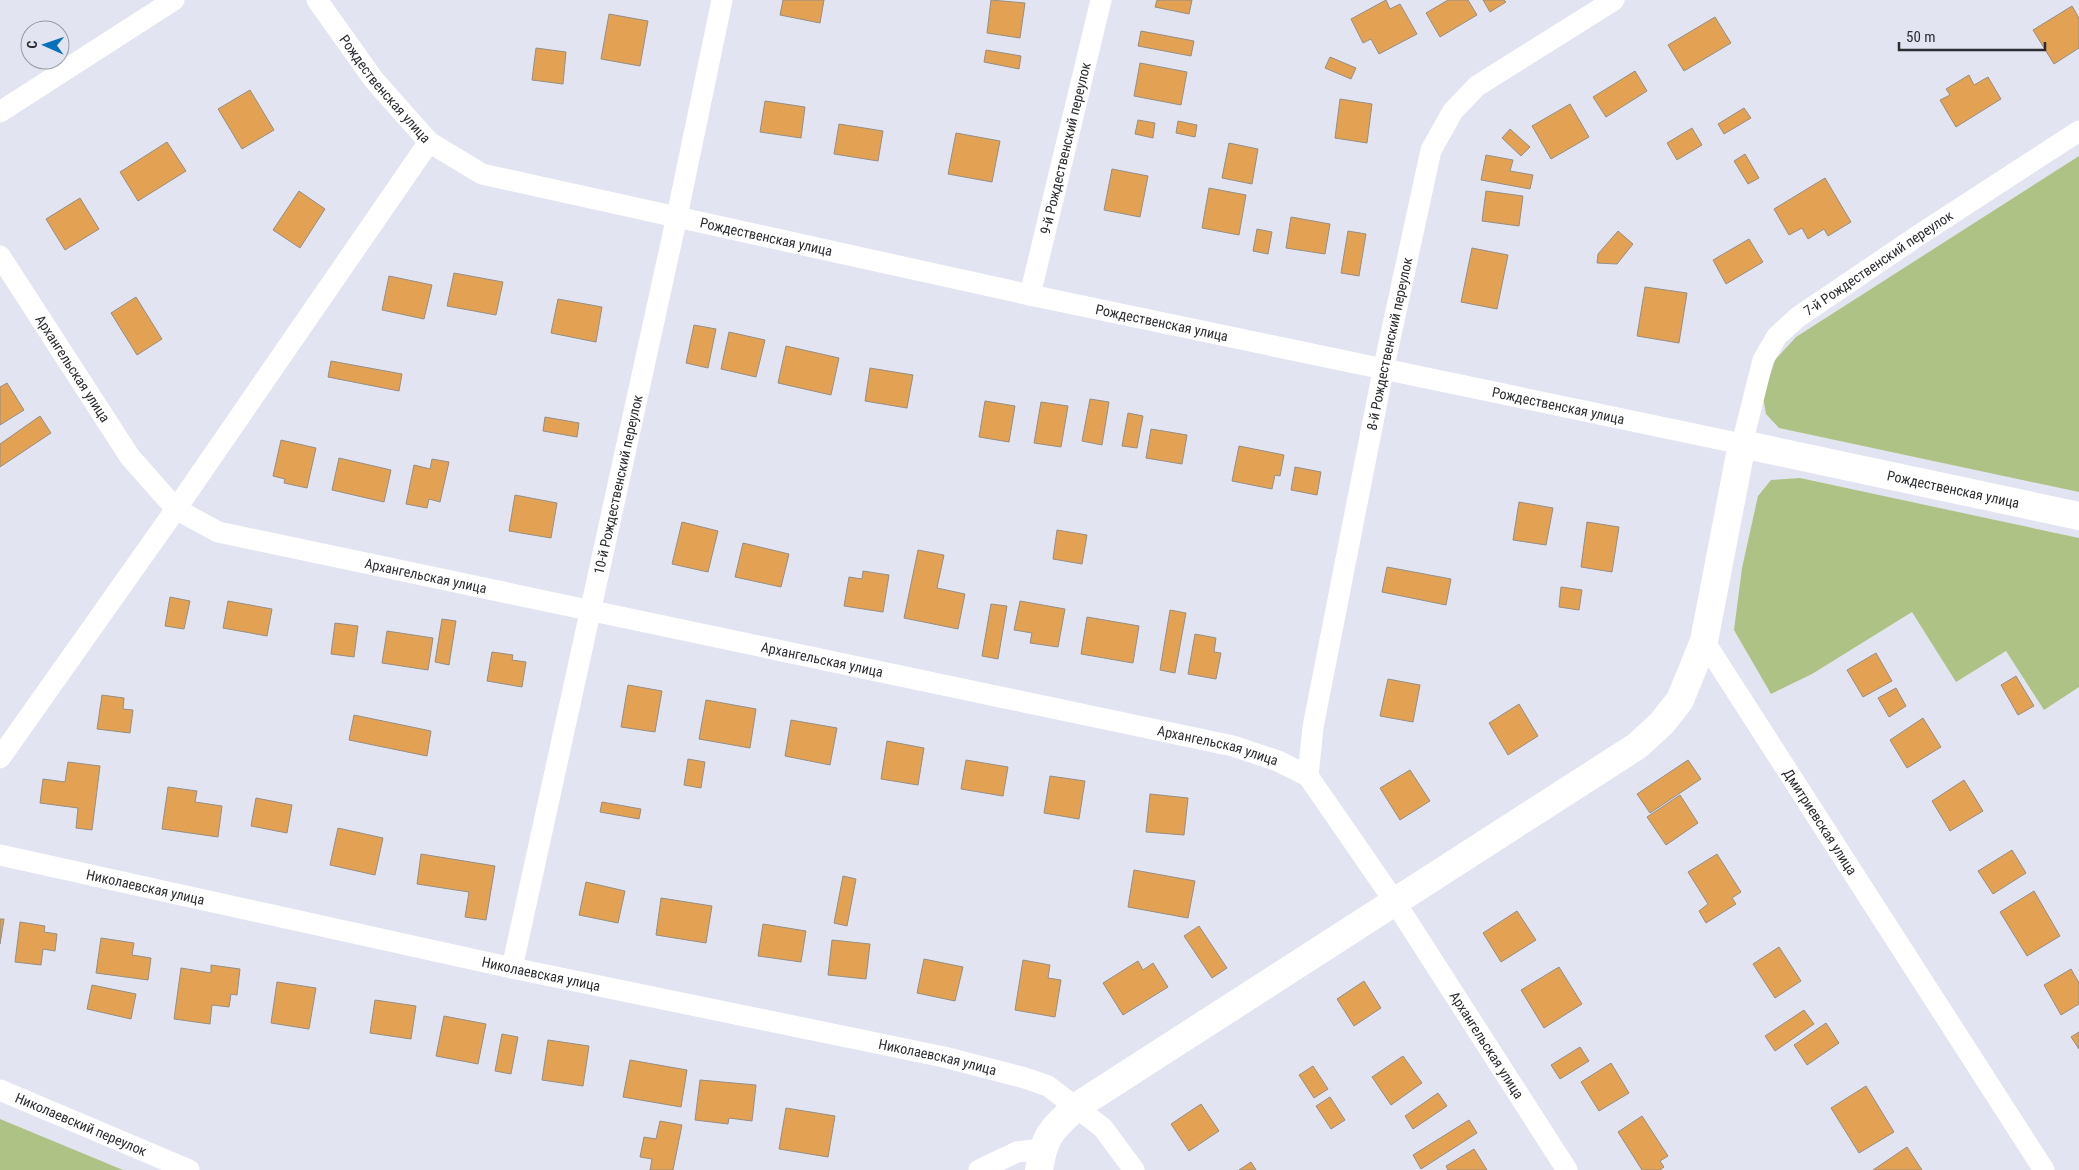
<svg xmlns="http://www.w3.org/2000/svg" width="2079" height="1170" font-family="'Roboto Condensed',sans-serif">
  <rect width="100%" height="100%" fill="#e2e5f1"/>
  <g fill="#aec285">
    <path d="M2079 156V492L1779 428 1766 414 1763 397 1775 360 1796 337Z"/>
    <path d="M1800 478 2079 538V687L2044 710 2006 651 1956 682 1912 612 1812 674 1771 694 1734 630 1742 568 1758 496 1771 480Z"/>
    <path d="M0 1119 123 1170H0Z"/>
  </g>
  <g fill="#e2a153" stroke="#968e85">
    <path d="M783 0H824L820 23 780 15Z"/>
    <path d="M991 0 1025 3 1020 38 987 33Z"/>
    <path d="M1157 0H1192L1189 14 1155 7Z"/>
    <path d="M1386 0 1390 9 1400 4 1417 34 1379 54 1371 39 1363 43 1351 19Z"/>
    <path d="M1448 0H1468L1477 15 1440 37 1426 13Z"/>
    <path d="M1483 0H1504L1506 2 1490 12Z"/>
    <path d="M2072 6 2079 18V48L2054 64 2033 30Z"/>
    <path d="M609 14 648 21 640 66 601 59Z"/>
    <path d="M1715 17 1731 43 1684 71 1668 45Z"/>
    <path d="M1141 31 1194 41 1191 56 1138 46Z"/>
    <path d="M536 48 566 52 563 84 532 80Z"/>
    <path d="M986 50 1021 56 1019 69 984 62Z"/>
    <path d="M1330 57 1356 68 1351 79 1325 68Z"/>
    <path d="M1140 63 1187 72 1181 105 1134 96Z"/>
    <path d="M1635 71 1647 91 1606 117 1593 97Z"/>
    <path d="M1969 75 1974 85 1988 77 2001 99 1956 127 1940 100 1950 95 1946 89Z"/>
    <path d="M250 90 274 130 242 149 218 109Z"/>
    <path d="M1340 99 1372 104 1367 143 1335 138Z"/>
    <path d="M765 101 805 107 801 138 760 132Z"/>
    <path d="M1570 104 1589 137 1551 159 1532 126Z"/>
    <path d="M1744 108 1751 118 1724 134 1718 124Z"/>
    <path d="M1138 120 1155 123 1153 138 1135 134Z"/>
    <path d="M1178 121 1197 125 1195 137 1176 133Z"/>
    <path d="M839 124 883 131 878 161 834 154Z"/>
    <path d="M1692 128 1702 145 1677 160 1667 143Z"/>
    <path d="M1510 129 1530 147 1521 156 1502 138Z"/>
    <path d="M956 133 1000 141 992 182 948 174Z"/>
    <path d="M167 142 186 171 138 201 120 172Z"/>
    <path d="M1229 143 1258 149 1252 184 1222 178Z"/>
    <path d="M1745 154 1759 178 1748 184 1734 161Z"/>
    <path d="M1486 155 1513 160 1510 171 1533 175 1530 189 1481 180Z"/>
    <path d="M1112 169 1148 176 1140 217 1104 210Z"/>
    <path d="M1825 178 1851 222 1828 236 1824 229 1808 239 1802 228 1789 235 1774 209Z"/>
    <path d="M1209 188 1246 195 1239 235 1202 228Z"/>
    <path d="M299 191 325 209 300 248 273 230Z"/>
    <path d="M1486 191 1523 196 1519 226 1482 221Z"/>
    <path d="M80 198 99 229 65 250 46 219Z"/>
    <path d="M1291 217 1330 224 1325 254 1286 248Z"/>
    <path d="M1257 229 1272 232 1268 254 1253 251Z"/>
    <path d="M1348 231 1366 234 1359 276 1341 273Z"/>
    <path d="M1618 231 1633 244 1617 264 1597 263 1598 254Z"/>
    <path d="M1749 239 1763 262 1726 284 1713 260Z"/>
    <path d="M1472 248 1508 255 1497 309 1461 302Z"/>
    <path d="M454 273 503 282 496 315 447 306Z"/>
    <path d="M389 276 432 285 424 319 382 310Z"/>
    <path d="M1645 287 1687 293 1679 343 1637 336Z"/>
    <path d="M136 297 162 339 137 355 111 313Z"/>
    <path d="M558 299 602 307 596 342 551 333Z"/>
    <path d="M694 325 716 329 708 368 686 363Z"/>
    <path d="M729 332 765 340 756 377 721 369Z"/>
    <path d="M786 346 839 358 831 395 778 383Z"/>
    <path d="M331 361 402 374 399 391 328 377Z"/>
    <path d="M870 368 913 375 907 408 865 401Z"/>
    <path d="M7 383 24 410 0 425V387Z"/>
    <path d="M1090 399 1109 402 1102 445 1082 441Z"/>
    <path d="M985 401 1015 406 1009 442 979 437Z"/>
    <path d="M1041 402 1068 406 1061 447 1034 443Z"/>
    <path d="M1128 413 1143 416 1137 448 1122 446Z"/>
    <path d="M40 416 51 433 0 467V444Z"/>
    <path d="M545 417 579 423 577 437 543 431Z"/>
    <path d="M1151 429 1187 435 1182 464 1146 458Z"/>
    <path d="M281 440 316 448 307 488 284 483 285 479 273 476Z"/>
    <path d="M1239 446 1284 455 1280 476 1275 475 1272 489 1232 481Z"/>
    <path d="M339 458 391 470 384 502 332 490Z"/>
    <path d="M432 459 449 462 440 502 429 499 427 508 406 504 414 465 430 469Z"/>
    <path d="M1295 467 1321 472 1317 495 1291 490Z"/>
    <path d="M515 495 557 503 551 538 509 531Z"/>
    <path d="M1519 502 1553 508 1546 545 1513 540Z"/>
    <path d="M682 522 718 531 708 572 672 564Z"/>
    <path d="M1587 522 1619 527 1612 572 1581 567Z"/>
    <path d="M1057 530 1087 535 1082 564 1053 559Z"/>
    <path d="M743 543 789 554 781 587 735 577Z"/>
    <path d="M918 550 944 555 937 588 965 594 958 629 904 618Z"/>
    <path d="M1387 567 1451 579 1446 605 1382 592Z"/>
    <path d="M863 571 889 575 883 612 844 606 849 577 862 579Z"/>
    <path d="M1561 587 1582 590 1579 610 1559 607Z"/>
    <path d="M170 597 190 601 184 629 165 626Z"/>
    <path d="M228 601 272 609 267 636 223 628Z"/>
    <path d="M1020 601 1065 609 1058 647 1030 643 1032 633 1014 630Z"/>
    <path d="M991 604 1007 606 998 659 982 656Z"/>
    <path d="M1170 610 1186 613 1175 673 1160 670Z"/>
    <path d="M1087 617 1139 626 1133 663 1081 654Z"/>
    <path d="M442 619 456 621 449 665 435 662Z"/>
    <path d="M335 623 358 626 354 657 331 654Z"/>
    <path d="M387 631 433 638 428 670 382 663Z"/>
    <path d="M1195 634 1216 638 1214 652 1221 653 1216 679 1188 674Z"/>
    <path d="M492 652 513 655 512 660 526 662 522 687 487 681Z"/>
    <path d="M1876 653 1892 681 1863 697 1847 670Z"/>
    <path d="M2016 676 2034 706 2018 715 2001 685Z"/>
    <path d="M1388 679 1420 685 1413 722 1380 716Z"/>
    <path d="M628 685 662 691 655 732 621 727Z"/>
    <path d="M1896 688 1906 706 1889 717 1878 698Z"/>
    <path d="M102 695 124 698 123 709 133 710 130 733 97 729Z"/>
    <path d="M706 700 756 709 750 748 699 739Z"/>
    <path d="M1519 704 1538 736 1508 755 1489 723Z"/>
    <path d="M354 715 431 731 427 756 349 740Z"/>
    <path d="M1923 718 1941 747 1907 768 1890 740Z"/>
    <path d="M791 720 837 728 830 765 785 756Z"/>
    <path d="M887 741 924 748 918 785 881 779Z"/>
    <path d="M688 759 705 762 701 788 684 785Z"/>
    <path d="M966 760 1008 767 1003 796 961 789Z"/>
    <path d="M1688 760 1701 779 1650 813 1637 794Z"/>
    <path d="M68 762 100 766 92 830 76 828 78 808 40 803 43 779 65 782Z"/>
    <path d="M1410 770 1430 801 1400 820 1380 788Z"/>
    <path d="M1050 776 1085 781 1079 819 1044 813Z"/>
    <path d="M1964 780 1983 811 1950 831 1932 801Z"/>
    <path d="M168 787 197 791 195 802 222 806 218 837 162 829Z"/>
    <path d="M1150 794 1188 798 1184 835 1146 832Z"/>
    <path d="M1680 795 1698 823 1666 845 1647 817Z"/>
    <path d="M256 798 292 805 287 833 251 826Z"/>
    <path d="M602 802 641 809 639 819 600 812Z"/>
    <path d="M338 828 383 838 375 875 330 865Z"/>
    <path d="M2012 850 2026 873 1993 894 1978 871Z"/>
    <path d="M421 854 495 866 486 920 465 917 469 892 417 884Z"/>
    <path d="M1717 854 1741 892 1732 898 1736 904 1706 923 1699 911 1708 904 1688 872Z"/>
    <path d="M1134 870 1195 881 1188 918 1128 907Z"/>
    <path d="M843 876 856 879 847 926 834 923Z"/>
    <path d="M586 882 625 891 618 923 579 915Z"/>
    <path d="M2034 891 2060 936 2027 956 2000 912Z"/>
    <path d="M661 898 712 906 706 943 656 935Z"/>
    <path d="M1517 911 1536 940 1501 962 1483 933Z"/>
    <path d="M0 919H4L0 944Z"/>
    <path d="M20 922 45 926 44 932 57 934 55 951 43 949 41 965 15 962Z"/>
    <path d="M763 924 806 931 801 962 758 956Z"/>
    <path d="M1199 926 1227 968 1212 978 1184 936Z"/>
    <path d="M101 938 134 943 132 955 151 958 148 980 96 973Z"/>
    <path d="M832 940 870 944 866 979 828 975Z"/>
    <path d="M1779 947 1801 981 1775 998 1753 964Z"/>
    <path d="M924 959 963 967 955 1001 917 993Z"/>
    <path d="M1023 960 1050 965 1048 978 1061 980 1055 1017 1015 1010Z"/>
    <path d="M1138 961 1143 970 1153 963 1168 987 1123 1015 1103 983Z"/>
    <path d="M211 965 240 969 237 995 231 994 229 1007 212 1005 210 1024 174 1019 181 968 211 973Z"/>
    <path d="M1559 967 1582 1004 1544 1028 1521 990Z"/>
    <path d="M2071 969 2079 983V1004L2061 1015 2044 985Z"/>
    <path d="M1364 981 1381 1008 1354 1026 1337 999Z"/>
    <path d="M277 982 316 988 309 1029 271 1023Z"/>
    <path d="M92 985 136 994 131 1019 87 1009Z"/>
    <path d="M375 1000 416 1006 411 1039 370 1033Z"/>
    <path d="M1804 1010 1814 1024 1775 1051 1765 1036Z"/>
    <path d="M444 1016 486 1024 478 1064 436 1056Z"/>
    <path d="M1826 1023 1839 1043 1807 1065 1794 1045Z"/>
    <path d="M2079 1032V1049L2071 1037Z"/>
    <path d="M502 1034 518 1037 511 1074 495 1071Z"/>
    <path d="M548 1040 589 1046 583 1086 542 1080Z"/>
    <path d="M1580 1047 1589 1061 1560 1079 1551 1065Z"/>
    <path d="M1403 1056 1422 1083 1391 1105 1372 1077Z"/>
    <path d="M630 1060 687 1070 681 1107 623 1097Z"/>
    <path d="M1611 1063 1629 1093 1599 1111 1581 1082Z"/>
    <path d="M1313 1066 1328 1089 1314 1098 1299 1075Z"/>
    <path d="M700 1080 756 1085 752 1121 729 1118 728 1124 695 1120Z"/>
    <path d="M1866 1086 1894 1132 1859 1153 1831 1108Z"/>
    <path d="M1438 1093 1447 1106 1413 1129 1405 1116Z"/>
    <path d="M1330 1097 1345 1120 1331 1129 1316 1106Z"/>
    <path d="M1201 1104 1219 1131 1189 1151 1171 1124Z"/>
    <path d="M786 1108 835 1116 828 1157 779 1149Z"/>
    <path d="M1642 1116 1668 1156 1660 1161 1664 1167 1660 1170H1642L1618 1132Z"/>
    <path d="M1469 1120 1477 1133 1421 1169 1413 1155Z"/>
    <path d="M660 1121 682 1125 673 1170H650L652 1159 640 1157 644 1137 656 1139Z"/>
    <path d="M1907 1147 1922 1170H1873Z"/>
    <path d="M1474 1149 1487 1170H1448L1446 1166Z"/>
    <path d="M1251 1162 1256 1170H1239Z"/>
  </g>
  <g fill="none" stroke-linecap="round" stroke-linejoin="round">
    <g stroke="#fff" stroke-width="21">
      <path id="s1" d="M317 0 374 80 429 142 482 174 1030 295 1742 444 1763 360 1777 336 1798 317 1919 235 2079 131"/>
      <path d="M0 112 174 0"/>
      <path id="s2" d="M0 256 130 457 176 509 218 532 1233 746 1278 761 1308 776 1395 902 1567 1170"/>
      <path id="s3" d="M1030 295 1101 0"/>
      <path id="s4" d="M1704 641 2044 1170"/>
      <path d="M0 758 176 509 429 142"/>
      <path id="s5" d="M1308 776 1313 727 1383 371 1431 150 1453 111 1477 86 1614 0"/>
      <path id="s6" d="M0 855 512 968 944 1057 1025 1078 1048 1086 1103 1128 1134 1170"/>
      <path id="s7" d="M512 968 677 216 722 0"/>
      <path id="s8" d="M0 1090 189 1170"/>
      <path d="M979 1170 1017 1152 1042 1149"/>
    </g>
    <path stroke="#fff" stroke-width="28" id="s9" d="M1039 1170C1044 1136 1051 1130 1076 1107L1637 746 1662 723 1680 700 1704 641 1742 444 2079 516"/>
  </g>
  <g text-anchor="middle" stroke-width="5" stroke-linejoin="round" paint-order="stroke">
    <g font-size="14" fill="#2b2d31" stroke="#e2e5f1">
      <text dy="5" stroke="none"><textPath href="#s1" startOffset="112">Рождественская улица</textPath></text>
      <text dy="5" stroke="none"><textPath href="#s3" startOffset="151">9-й Рождественский переулок</textPath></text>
      <text dy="5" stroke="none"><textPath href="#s1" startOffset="534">Рождественская улица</textPath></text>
      <text dy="5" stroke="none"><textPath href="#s1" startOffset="1771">7-й Рождественский переулок</textPath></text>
      <text dy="5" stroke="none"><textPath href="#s1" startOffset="939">Рождественская улица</textPath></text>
      <text dy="5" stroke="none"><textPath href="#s5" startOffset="440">8-й Рождественский переулок</textPath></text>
      <text dy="5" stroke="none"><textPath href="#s2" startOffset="134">Архангельская улица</textPath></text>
      <text dy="5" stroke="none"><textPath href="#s1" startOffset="1344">Рождественская улица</textPath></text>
      <text dy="5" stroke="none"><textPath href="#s7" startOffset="495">10-й Рождественский переулок</textPath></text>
      <text dy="5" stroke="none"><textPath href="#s9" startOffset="1286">Рождественская улица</textPath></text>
      <text dy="5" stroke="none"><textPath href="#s2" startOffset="569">Архангельская улица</textPath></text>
      <text dy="5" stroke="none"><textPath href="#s2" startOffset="974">Архангельская улица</textPath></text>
      <text dy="5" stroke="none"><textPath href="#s2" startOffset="1379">Архангельская улица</textPath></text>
      <text dy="5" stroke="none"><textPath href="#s4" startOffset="215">Дмитриевская улица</textPath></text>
      <text dy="5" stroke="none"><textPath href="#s6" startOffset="149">Николаевская улица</textPath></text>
      <text dy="5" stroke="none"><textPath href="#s6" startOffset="554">Николаевская улица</textPath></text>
      <text dy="5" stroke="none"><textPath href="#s2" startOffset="1798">Архангельская улица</textPath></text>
      <text dy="5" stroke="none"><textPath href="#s6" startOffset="959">Николаевская улица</textPath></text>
      <text dy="5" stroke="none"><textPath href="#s8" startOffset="88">Николаевский переулок</textPath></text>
    </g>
  </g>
  <g transform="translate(45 45) rotate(272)"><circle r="24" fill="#e2e5f1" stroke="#999ba4"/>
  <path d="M0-4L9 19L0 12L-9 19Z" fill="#0871bc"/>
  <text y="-8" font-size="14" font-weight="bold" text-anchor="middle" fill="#2b2d31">С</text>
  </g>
  <path d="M1899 42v8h146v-8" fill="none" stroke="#2b2d31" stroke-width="2.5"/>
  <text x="1906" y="42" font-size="15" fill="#2b2d31" stroke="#e2e5f1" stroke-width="4" paint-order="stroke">50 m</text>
</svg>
